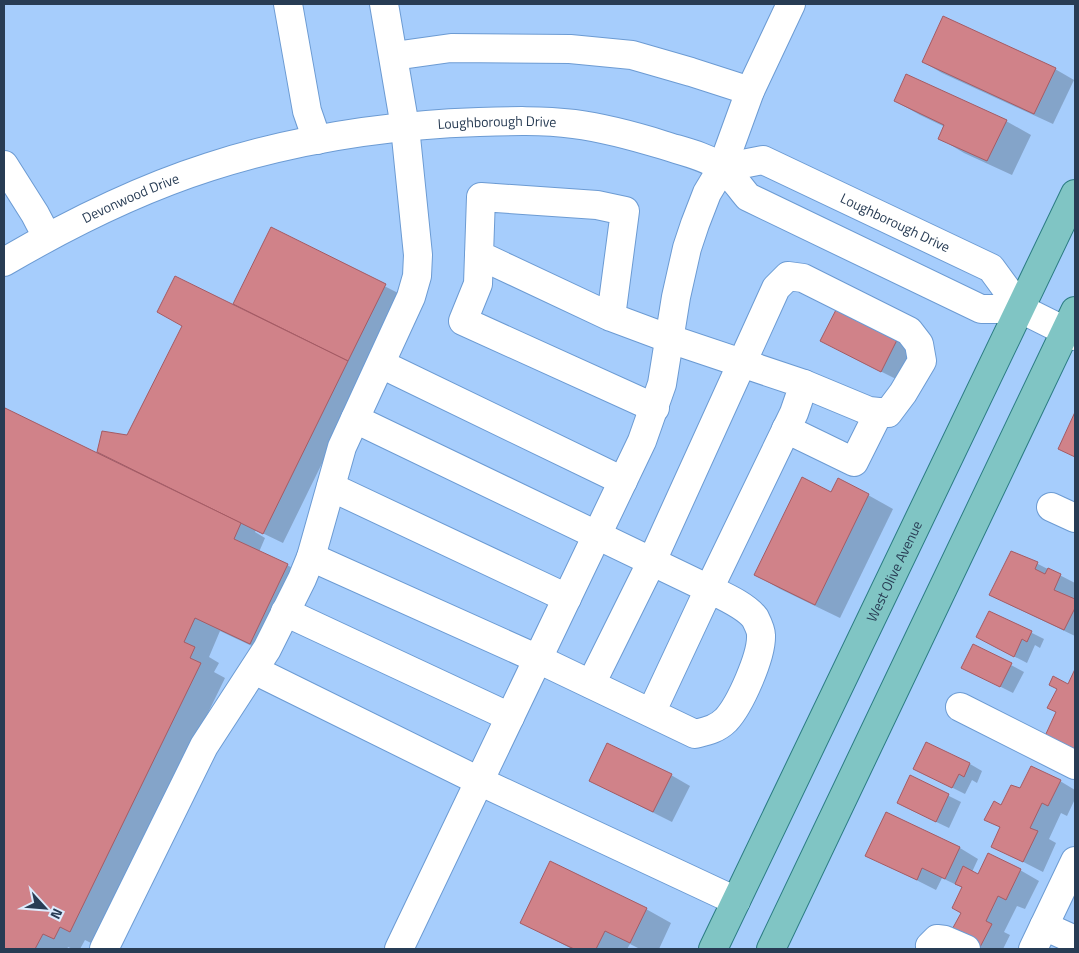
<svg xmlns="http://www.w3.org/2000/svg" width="1079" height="953" font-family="'Titillium Web',sans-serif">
  <rect width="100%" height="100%" fill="#a6cdfc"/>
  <g fill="#0003">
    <path d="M923 62 1055 69 1074 80 1053 124 942 73Z"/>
    <path d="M895 101 1006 121 1031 135 1012 175 964 153 939 138 945 127 920 115Z"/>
    <path d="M271 229 404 296 283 543 256 530 255 532 265 538 259 552 287 565 312 579 275 657 220 631 209 657 219 663 214 672 225 678 95 945 85 940 80 949H73L68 947 67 949H4V413L6 409 98 454 103 432 128 437 233 306Z"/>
    <path d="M839 306 917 347 900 381 840 351Z"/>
    <path d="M832 494 868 495 893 509 840 618 780 589 756 575Z"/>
    <path d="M1011 552 1038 564 1075 583V595L1073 600 1075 601V636L1010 605 991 594Z"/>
    <path d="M990 612 1044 639 1040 648 1035 645 1027 663 990 644Z"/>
    <path d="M973 645 1024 672 1013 693 963 668Z"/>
    <path d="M1075 672V750L1065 746 1069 685Z"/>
    <path d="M970 764 982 771 977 783 972 780 965 794 927 775Z"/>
    <path d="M671 775 690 786 672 822 590 781Z"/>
    <path d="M911 777 961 802 949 828 911 810Z"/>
    <path d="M1060 781 1075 790V799L1067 816 1061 813 1049 839 1056 843 1043 872 992 846 1001 828 986 819 1002 806Z"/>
    <path d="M887 813 960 848 978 859 972 872 979 875 1020 870 1039 881 1025 909 1017 906 1004 932 1010 935 1003 949H977L962 913 963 888 942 878 936 890 867 855Z"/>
    <path d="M646 909 671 923 659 949H640L630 944 627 949H572L521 923Z"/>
  </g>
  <g fill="#d08289" stroke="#a55b64">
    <path d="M943 16 1056 68 1034 114 922 62Z"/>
    <path d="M906 74 1007 120 987 161 938 139 944 125 894 101Z"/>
    <path d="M271 227 386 284 348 361 233 304Z"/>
    <path d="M175 276 348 361 263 534 97 452 102 431 127 435 182 326 157 312Z"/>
    <path d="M839 304 899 336 881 372 820 341Z"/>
    <path d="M5 408 241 523 234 539 288 564 250 644 195 618 184 642 195 647 190 658 201 663 70 932 60 927 54 939 43 934 35 949H4V411Z"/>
    <path d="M1075 412V457L1058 449Z"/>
    <path d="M802 477 831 492 838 478 869 494 815 605 754 575Z"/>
    <path d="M1011 551 1038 562 1035 569 1045 574 1048 568 1061 574 1054 590 1075 599V608L1064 630 989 595Z"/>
    <path d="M989 611 1032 631 1027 642 1022 639 1014 657 976 637Z"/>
    <path d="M973 644 1012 663 1000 687 961 668Z"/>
    <path d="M1075 669V749L1045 736 1056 712 1047 708 1057 689 1049 685 1053 676 1068 684Z"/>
    <path d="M926 742 970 763 964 777 959 774 952 788 913 769Z"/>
    <path d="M607 743 672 774 653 812 589 781Z"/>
    <path d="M1031 766 1061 780 1048 806 1042 803 1030 828 1038 831 1023 862 991 847 1000 827 984 820 994 801 1001 805 1011 785 1020 788Z"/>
    <path d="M910 775 949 794 936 822 897 803Z"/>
    <path d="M886 812 960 847 945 879 922 868 917 880 865 856Z"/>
    <path d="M988 853 1021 869 1006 900 998 896 986 921 992 924 979 949 949 935 961 913 952 908 962 887 955 884 963 866 978 874Z"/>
    <path d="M550 861 647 908 630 943 605 931 596 949H574L520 923Z"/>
  </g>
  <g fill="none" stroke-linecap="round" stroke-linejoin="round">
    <g stroke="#6c9bd3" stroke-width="30">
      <g id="minor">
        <path d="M288 4 307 111 317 140"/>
        <path d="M394 56 451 48 570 49 632 55 691 72 750 91"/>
        <path d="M4 165 35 214 47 237"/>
        <path id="s1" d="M722 168 763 160 991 268 1021 309"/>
        <path d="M479 255 478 284 463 321 655 408"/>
        <path id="s2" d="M4 262C69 224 137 190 209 167 296 139 388 125 479 122 510 121 542 120 574 124 604 128 634 136 663 145 681 151 706 156 722 168 732 175 740 188 748 197L981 309H1021L1075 336"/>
        <path d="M381 364 623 481"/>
        <path d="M355 419 709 589 794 413 804 384 670 339 611 317 479 255 481 197 597 205 625 211 611 317"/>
        <path d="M786 429 854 462 879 412"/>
        <path d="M331 487 567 598"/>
        <path d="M1051 507 1075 518"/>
        <path d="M311 557 538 659 695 734C707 731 717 729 726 720 740 705 762 656 761 635 761 631 757 622 755 618 745 605 723 596 709 589L651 713"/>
        <path d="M285 612 510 717"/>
        <path d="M254 670 479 781 736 901"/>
        <path d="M591 684 652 561 776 288 788 276 803 278 909 331 919 344 922 361 903 393 888 413 869 411 804 384"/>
        <path d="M960 707 1075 765"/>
        <path d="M1044 926 1075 940"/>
        <path d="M104 949 204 746 267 649 302 579 311 557 342 447 411 297 417 276 418 255 405 127 384 4"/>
        <path d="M399 949 642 441 662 384 676 297 687 248 695 224 707 193 722 168 750 91 791 4"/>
        <path d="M931 949 930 946 937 939 945 940 966 949"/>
        <path d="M1033 949 1075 861"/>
      </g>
    </g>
    <g stroke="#2b7c83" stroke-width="30">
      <g id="major">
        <path id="s3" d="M713 949 1075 194"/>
        <path d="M771 949 1075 311"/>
      </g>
    </g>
    <use href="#minor" stroke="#fff" stroke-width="28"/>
    <use href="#major" stroke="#80c5c4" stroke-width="28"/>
  </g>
  <g text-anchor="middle" stroke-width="4" stroke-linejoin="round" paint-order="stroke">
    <g font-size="14" fill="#283c54" stroke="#ddecfe">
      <text dy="5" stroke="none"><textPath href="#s2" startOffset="519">Loughborough Drive</textPath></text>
      <text dy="5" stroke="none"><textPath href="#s2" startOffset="142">Devonwood Drive</textPath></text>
      <text dy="5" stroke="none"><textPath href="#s1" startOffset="188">Loughborough Drive</textPath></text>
      <text dy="5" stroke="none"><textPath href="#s3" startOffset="419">West Olive Avenue</textPath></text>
    </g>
  </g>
  <rect width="1079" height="953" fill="none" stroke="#283c54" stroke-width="10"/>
  <g transform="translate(45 908) rotate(116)" stroke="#ddecfe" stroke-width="4" paint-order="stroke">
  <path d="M0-4L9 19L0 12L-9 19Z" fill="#283c54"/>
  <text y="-8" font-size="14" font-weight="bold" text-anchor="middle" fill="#283c54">N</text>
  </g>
</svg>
